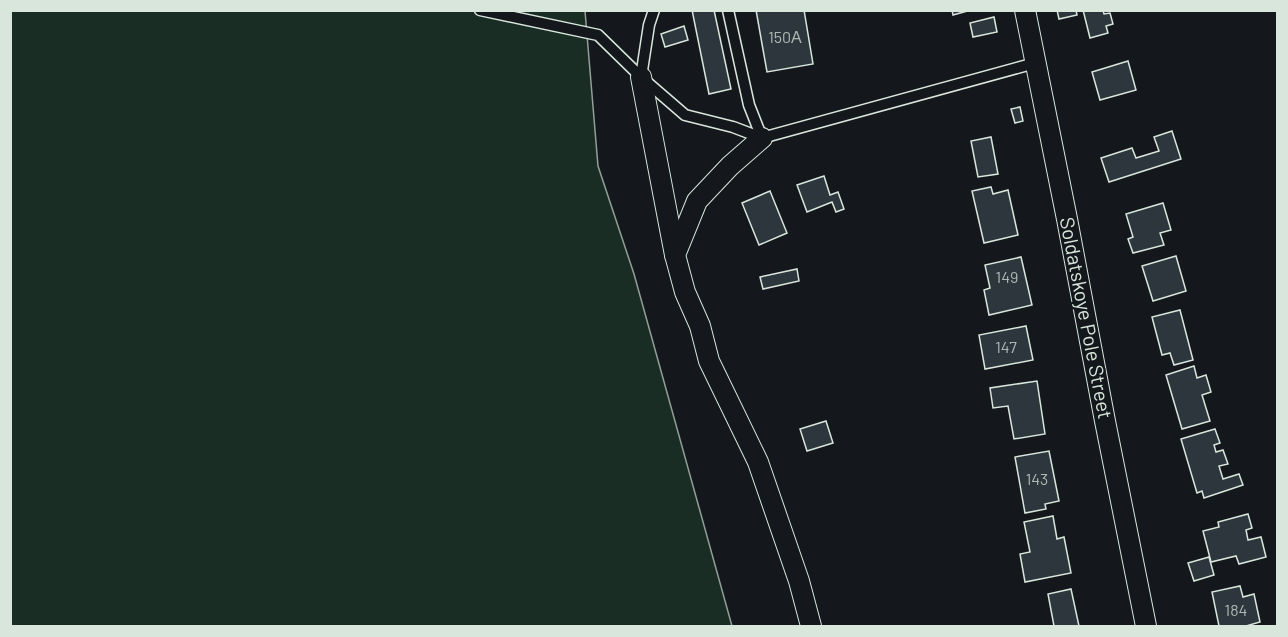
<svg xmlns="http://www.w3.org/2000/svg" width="1288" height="637" font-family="Barlow,sans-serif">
  <rect width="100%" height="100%" fill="#14181c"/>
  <path fill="#1a2d24" stroke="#939e99" stroke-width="1.5" d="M10 11H585L598 166 634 274 732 626H11Z"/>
  <g fill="#2c363c" stroke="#d8e6dc" stroke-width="1.5">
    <path d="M692 10H714L731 89 709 94Z"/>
    <path d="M756 10H804L813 64 767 72Z"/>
    <path d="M952 10H971L953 15Z"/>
    <path d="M1057 10H1076L1077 15 1059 19Z"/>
    <path d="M1083 10H1103L1104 14 1110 13 1113 24 1106 26 1108 33 1090 38Z"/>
    <path d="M994 17 997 32 973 37 970 23Z"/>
    <path d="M684 26 688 40 665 47 661 34Z"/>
    <path d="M1128 61 1136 90 1100 100 1092 72Z"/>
    <path d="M1020 107 1023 121 1015 123 1011 109Z"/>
    <path d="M1172 131 1181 159 1109 182 1101 158 1132 148 1136 158 1159 151 1154 137Z"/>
    <path d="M991 137 998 174 978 177 971 141Z"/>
    <path d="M824 176 830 195 838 192 844 209 836 212 832 202 807 212 797 185Z"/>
    <path d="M991 187 993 194 1008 190 1018 235 984 243 972 191Z"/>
    <path d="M770 191 787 233 759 245 742 203Z"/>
    <path d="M1163 203 1171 230 1160 233 1164 245 1133 253 1128 239 1133 237 1126 214Z"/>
    <path d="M1176 256 1186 291 1153 301 1142 266Z"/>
    <path d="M1021 257 1032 305 989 315 984 290 990 288 985 265Z"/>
    <path d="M797 269 799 281 763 289 760 277Z"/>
    <path d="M1180 310 1193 360 1174 365 1170 353 1162 355 1152 317Z"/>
    <path d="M1026 326 1033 360 985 369 979 335Z"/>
    <path d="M1194 366 1197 378 1206 375 1211 392 1202 395 1210 421 1182 429 1166 375Z"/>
    <path d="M1037 381 1045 434 1014 439 1008 406 993 408 990 388Z"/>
    <path d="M826 421 833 443 807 451 800 429Z"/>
    <path d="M1215 429 1220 443 1214 445 1216 452 1223 450 1228 464 1219 466 1223 479 1239 474 1243 485 1204 498 1202 491 1197 493 1181 439Z"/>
    <path d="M1049 451 1059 501 1045 504 1046 509 1025 513 1015 457Z"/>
    <path d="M1248 514 1252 528 1246 530 1248 540 1261 537 1266 557 1239 564 1236 556 1211 562 1203 531 1219 527 1218 522Z"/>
    <path d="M1053 516 1057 539 1064 537 1071 573 1025 582 1020 554 1030 552 1024 522Z"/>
    <path d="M1209 557 1214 575 1194 581 1188 563Z"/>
    <path d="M1240 586 1243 597 1254 594 1260 622 1246 626H1219L1212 592Z"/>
    <path d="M1071 589 1079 626H1054L1048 594Z"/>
  </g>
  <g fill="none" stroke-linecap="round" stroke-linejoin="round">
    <g stroke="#d8e6dc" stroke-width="13">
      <g id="lane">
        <path d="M480 10 598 35 641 77 685 115 733 127 762 138 1035 63"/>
        <path d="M728 10 749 105 762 138"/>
        <path d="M641 77 649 25 654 10"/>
      </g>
    </g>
    <g stroke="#d8e6dc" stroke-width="22">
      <g id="street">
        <path d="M1025 10 1067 219 1105 421 1146 626"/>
        <path d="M641 77 675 255"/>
        <path d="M762 138 730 166 697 201 675 255 685 292 700 326 709 361 758 462 799 581 811 626"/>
      </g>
    </g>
    <use href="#lane" stroke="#14181c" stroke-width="10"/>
    <use href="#street" stroke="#14181c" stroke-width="20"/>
  </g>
  <g text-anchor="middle" stroke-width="4.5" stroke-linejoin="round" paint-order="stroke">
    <g font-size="16" fill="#adbab4">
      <text x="785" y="43">150А</text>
      <text x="1007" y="283">149</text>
      <text x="1006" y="353">147</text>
      <text x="1037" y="485">143</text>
      <text x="1236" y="616">184</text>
    </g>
    <g font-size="20" fill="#d8e6dc" stroke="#14181c">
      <text transform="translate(1086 318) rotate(79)" y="7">Soldatskoye Pole Street</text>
    </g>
  </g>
  <rect width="1288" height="637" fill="none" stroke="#d8e6dc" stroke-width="24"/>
</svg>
